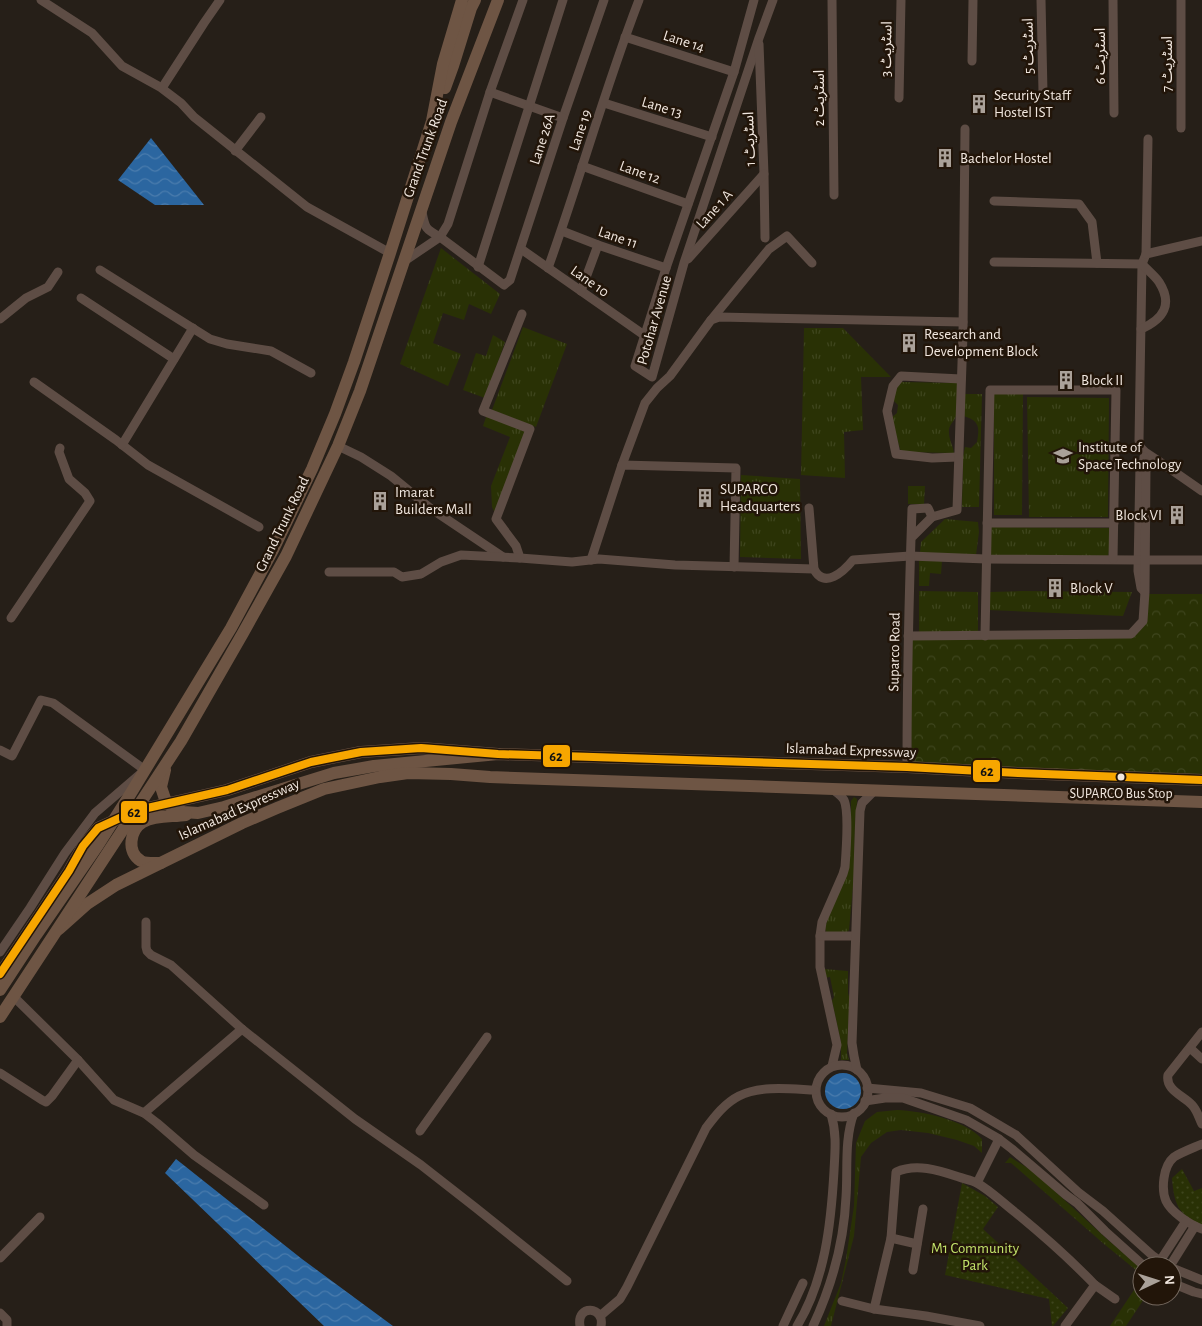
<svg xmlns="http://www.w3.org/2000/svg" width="1202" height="1326" font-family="'Alegreya Sans','Noto Sans Arabic',sans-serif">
  <defs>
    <pattern id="grass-tufts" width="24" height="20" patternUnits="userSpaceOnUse" patternTransform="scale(1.25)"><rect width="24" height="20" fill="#293105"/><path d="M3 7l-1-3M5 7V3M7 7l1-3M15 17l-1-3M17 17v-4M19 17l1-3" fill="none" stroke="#3e451d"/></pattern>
    <pattern id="forest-crowns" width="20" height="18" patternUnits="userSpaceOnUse" patternTransform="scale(1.25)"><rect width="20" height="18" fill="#293105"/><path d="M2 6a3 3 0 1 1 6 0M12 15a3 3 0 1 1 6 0" fill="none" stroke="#3e451d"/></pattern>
    <pattern id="park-dots" width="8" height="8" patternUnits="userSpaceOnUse" patternTransform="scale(1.25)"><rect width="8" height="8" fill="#293105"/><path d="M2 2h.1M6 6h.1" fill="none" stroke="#3e451d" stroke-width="1.8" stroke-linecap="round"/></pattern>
    <pattern id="water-waves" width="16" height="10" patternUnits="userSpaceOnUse" patternTransform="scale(1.25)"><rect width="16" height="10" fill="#2b66a0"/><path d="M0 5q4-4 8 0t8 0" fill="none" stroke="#4a7cad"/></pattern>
  </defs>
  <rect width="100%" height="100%" fill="#261f18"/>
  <g fill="url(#grass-tufts)">
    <path d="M441 248 500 294 491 314 469 304 464 320 443 313 433 343 461 354 448 386 400 364Z"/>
    <path d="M523 327 567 344 536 427 492 410Z"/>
    <path d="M804 328H843L891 377H861L863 430 844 432 845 478 801 475Z"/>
    <path d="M493 335 505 342 485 398 463 390 476 353 486 356Z"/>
    <path d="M900 382 957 383C957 393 958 406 956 416 954 422 948 425 949 433 949 439 953 446 954 453L901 452 891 418 897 413 898 405 892 399Z"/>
    <path d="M994 393H1023L1022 515H994Z"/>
    <path d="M964 394H982L979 507H962L963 456 965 447 971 448 977 442C980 427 979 420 963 416Z"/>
    <path d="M1027 397 1109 398 1108 517H1029Z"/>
    <path d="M487 414 527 431 496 515 492 507 491 486 510 437 483 426Z"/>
    <path d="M741 475 800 479 801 559 740 557Z"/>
    <path d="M908 486H925L924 504H908Z"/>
    <path d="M945 519 978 522 979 532 976 555 920 553 921 542Z"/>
    <path d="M991 527 1110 528 1111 539 1108 557 991 555Z"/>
    <path d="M919 560 942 561 941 574 930 573 929 586H919Z"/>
    <path d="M919 591 978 592V633L919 632Z"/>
    <path d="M1022 591 1132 592 1123 616 988 610 990 592Z"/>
    <path d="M854 797 857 799V802L855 823 854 876 849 930 847 932 826 933 825 928 850 839 851 813V801Z"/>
    <path d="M824 969 848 971V993L850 1000 847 1053 849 1060H841V1042L832 1001 834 997 830 977 825 978Z"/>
    <path d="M897 1110C922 1111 965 1120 982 1139V1153L974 1146 957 1140 928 1133 901 1130 887 1132 871 1143 861 1157 854 1236 831 1326H824L841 1283 846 1259 854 1206 856 1143 865 1121 877 1112Z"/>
    <path d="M1010 1157 1034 1172 1109 1241 1142 1268V1275L1104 1244 1011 1163H1005Z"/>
  </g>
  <g fill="url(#forest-crowns)">
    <path d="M1148 594H1202V774L912 767 908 636 1135 635Z"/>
    <path d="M1142 1278V1296H1146L1126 1326H1110Z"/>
  </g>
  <g fill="url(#park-dots)">
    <path d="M1182 1169 1194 1191 1202 1188V1226C1196 1222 1187 1218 1182 1212 1174 1203 1173 1189 1172 1178Z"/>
    <path d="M962 1183 985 1196 998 1207 983 1229 1068 1308 1053 1326H1052L1049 1299 945 1275Z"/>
  </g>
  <g fill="url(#water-waves)">
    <path d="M151 138 204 205H155L118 180Z"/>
    <circle cx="843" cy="1091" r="18"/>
    <path d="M176 1159 302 1259 393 1326H324L165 1173Z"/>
  </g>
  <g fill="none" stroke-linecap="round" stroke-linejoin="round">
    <g stroke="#5e4d45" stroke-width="9">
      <path d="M41 0 92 33 122 66 160 87 181 103 194 117 307 207 390 253"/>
      <path d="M523 0 490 92 448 224 440 237 504 285 510 280 563 118 604 0"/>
      <path d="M754 0 734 72 666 268 635 366 652 377 684 263 759 38 773 0"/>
      <path d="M832 0 834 195"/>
      <path d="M1041 0 1043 92"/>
      <path d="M1113 0 1114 113"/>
      <path d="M1181 0V128"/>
      <path d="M625 37 734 72"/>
      <path d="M759 44 764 174 765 238"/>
      <path d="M972 61 973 0"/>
      <path d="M162 88 204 23 220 0"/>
      <path d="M490 92 563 118"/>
      <path d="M899 98 901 0"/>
      <path d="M604 103 712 137"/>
      <path d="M235 151 261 117"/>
      <path d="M582 166 688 204"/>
      <path d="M994 201 1079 204 1092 222 1097 263"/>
      <path d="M562 231 598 245 666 268"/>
      <path d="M1202 241 1146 254 1142 264 1139 440 1140 447 1145 452 1166 466 1202 491"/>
      <path d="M521 249 644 335"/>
      <path d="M1146 254 1148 139"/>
      <path d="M688 259 764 174"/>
      <path d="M403 262 440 237C425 229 425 228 422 212"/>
      <path d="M994 262 1142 264C1147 270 1154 275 1159 282 1173 304 1164 319 1141 329"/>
      <path d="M478 267 563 0"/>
      <path d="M548 268C580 179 605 88 639 0"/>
      <path d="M100 270 210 339 227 344 271 351 311 373"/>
      <path d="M581 291 598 245"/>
      <path d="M81 298 174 359"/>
      <path d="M522 314 483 411 530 429 496 519 516 546 520 558 572 562 599 559 675 565 814 569"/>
      <path d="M0 319 26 298 48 287 58 272"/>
      <path d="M711 320 769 249 787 236 812 263"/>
      <path d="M34 382 116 440 148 465 259 527"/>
      <path d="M122 445 193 328"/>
      <path d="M338 446 361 457 391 476 430 508 503 557"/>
      <path d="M958 457 932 458 896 454 887 411 893 386 901 376 961 379"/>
      <path d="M1144 457V461L1140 464 1138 571 1141 588 1144 591"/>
      <path d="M622 465 645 403 657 388 670 376 711 320 719 317 963 322"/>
      <path d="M809 508 814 569C824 590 844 571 853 560L910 556 986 559 1139 560"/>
      <path d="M932 517 957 510 963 334 965 129"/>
      <path d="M987 523H1114"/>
      <path d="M591 560 622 465 736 468 734 567"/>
      <path d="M1146 560H1202"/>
      <path d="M329 572H394L402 577 421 574 441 562 461 555 520 558"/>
      <path d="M11 618 90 501 85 493 69 479 59 452 60 448"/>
      <path d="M908 636 1131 634 1143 621 1145 592 1146 466 1144 461"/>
      <path d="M985 636 990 390H1116L1113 559"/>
      <path d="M0 750 12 756 41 700 53 703 145 770 95 813 65 853 30 908 0 952"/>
      <path d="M907 767C907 681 909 595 912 509L928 508 932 517 911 538"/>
      <path d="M832 789C836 792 841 795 844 800 849 811 846 854 845 867L843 874 822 922 820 936V967L837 1045 832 1066"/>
      <path d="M146 922V947L147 951 151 955 171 965 242 1029 355 1119 421 1165 476 1208 567 1281"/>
      <path d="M820 936H855"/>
      <path d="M13 996 78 1060 114 1100 144 1113 157 1123 194 1155 264 1205"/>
      <path d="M1202 1032 1168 1075C1165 1090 1184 1096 1192 1105 1197 1110 1199 1118 1202 1124"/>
      <path d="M1190 1048 1202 1059"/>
      <circle cx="842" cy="1091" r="26"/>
      <path d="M857 1070 854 1056 852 1043 860 811 862 803 875 790"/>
      <path d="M0 1073 42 1100 46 1102 52 1096 78 1060"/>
      <path d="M867 1088 921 1093 970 1108 1016 1135 1078 1192 1103 1211 1153 1256 1167 1266"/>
      <path d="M865 1101 885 1098H903L966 1120 999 1139 1012 1149 1066 1195 1077 1203 1105 1231 1144 1266"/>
      <path d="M144 1113 242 1029"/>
      <path d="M420 1131 487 1037"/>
      <path d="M1202 1144C1193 1148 1182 1152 1174 1157 1168 1162 1165 1171 1164 1178 1163 1185 1163 1194 1166 1201 1171 1212 1190 1225 1202 1229"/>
      <path d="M977 1183 999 1139"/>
      <path d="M891 1238 917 1244"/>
      <path d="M0 1258 40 1217"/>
      <path d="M1160 1261 1186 1221"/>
      <path d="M1170 1266 1195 1226"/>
      <path d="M1172 1268 1202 1280"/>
      <path d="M913 1270 923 1209"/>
      <path d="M1172 1283 1194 1292 1202 1294"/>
      <path d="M1095 1285 1115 1299"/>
      <path d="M842 1301 874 1309"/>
      <path d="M0 1313 7 1320V1326"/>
      <path d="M600 1316 620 1299 627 1287 706 1128C715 1116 725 1103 739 1096 761 1085 791 1089 815 1090"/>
      <path d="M580 1326C576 1304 605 1306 601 1326"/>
      <path d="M783 1326 803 1283"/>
      <path d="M797 1326C825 1280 831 1224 834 1171 835 1151 837 1134 831 1114"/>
      <path d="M813 1326C832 1285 844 1243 846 1197 848 1170 844 1139 854 1113"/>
      <path d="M980 1326 926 1316 874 1309 891 1238 896 1172C916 1163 938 1170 959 1177 964 1179 971 1180 977 1183 991 1191 1003 1203 1016 1213 1044 1236 1070 1259 1095 1285L1065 1326"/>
    </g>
    <g stroke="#6e5544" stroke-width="12">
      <path d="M445 88 453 66 471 8 475 0"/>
      <path d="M165 770 161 787 165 799 172 808 183 812 198 813 224 807 334 773 374 766 498 754 907 767 1018 773 1202 780"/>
      <path d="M161 863C155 863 147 864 141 861 126 852 130 830 143 822 155 815 172 817 186 815"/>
      <path d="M59 929 87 904 116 885 242 823 277 808 324 789 380 777 408 773 451 774 490 777 1202 802"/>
      <path d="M0 990 36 935 98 845 131 793 231 628 273 550 312 469 335 414 354 362 390 253 432 121 443 64 462 0"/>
      <path d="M0 1017 181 741 243 633 286 556 338 446 360 391 451 122 498 0"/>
    </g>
    <path stroke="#6e5544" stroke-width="12" d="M0 974 69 871 83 846 98 828 122 817 143 809 227 790 311 762 361 752 421 748 498 754"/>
    <g stroke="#221509" stroke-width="11">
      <path id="bus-1" d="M0 974 69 871 83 846 98 828 122 817 143 809 227 790 311 762 361 752 421 748 498 754 907 767 1018 773 1202 780"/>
    </g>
    <use href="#bus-1" stroke="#f7a600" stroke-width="8"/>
  </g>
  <defs>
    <g id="building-bare" transform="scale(1.5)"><path d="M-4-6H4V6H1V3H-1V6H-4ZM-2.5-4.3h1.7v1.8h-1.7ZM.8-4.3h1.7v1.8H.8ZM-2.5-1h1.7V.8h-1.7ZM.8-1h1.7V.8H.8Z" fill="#aaa199" stroke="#221509" stroke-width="2.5" paint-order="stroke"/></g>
    <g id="university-bare" transform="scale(1.5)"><path d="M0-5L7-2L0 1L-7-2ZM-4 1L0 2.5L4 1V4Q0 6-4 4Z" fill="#aaa199" stroke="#221509" stroke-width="2.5" paint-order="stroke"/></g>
  </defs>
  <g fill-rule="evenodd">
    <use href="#building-bare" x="979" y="104"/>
    <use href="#building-bare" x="945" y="158"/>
    <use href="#building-bare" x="909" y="343"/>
    <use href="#building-bare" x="1066" y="380"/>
    <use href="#university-bare" x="1063" y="456"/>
    <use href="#building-bare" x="705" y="498"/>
    <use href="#building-bare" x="380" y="501"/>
    <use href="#building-bare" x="1177" y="515"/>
    <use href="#building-bare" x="1055" y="588"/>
  </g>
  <circle fill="#f1e7df" stroke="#221509" stroke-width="2" cx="1121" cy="777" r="4.5"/>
  <g text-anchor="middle" stroke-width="5" stroke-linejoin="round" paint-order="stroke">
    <g font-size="14" fill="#f1e7df" stroke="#221509">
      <text x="1121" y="798">SUPARCO Bus Stop</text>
    </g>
    <g font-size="15" fill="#f1e7df" stroke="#221509">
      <text transform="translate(684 41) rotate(18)" y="5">Lane 14</text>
      <text transform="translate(1028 46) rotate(-91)" y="5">اسٹریٹ 5</text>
      <text transform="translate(886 49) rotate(-89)" y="5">اسٹریٹ 3</text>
      <text transform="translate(1100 56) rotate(-90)" y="5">اسٹریٹ 6</text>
      <text transform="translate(1167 64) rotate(-90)" y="5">اسٹریٹ 7</text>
      <text transform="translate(819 98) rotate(-90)" y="5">اسٹریٹ 2</text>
      <text transform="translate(662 107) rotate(17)" y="5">Lane 13</text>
      <text transform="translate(580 130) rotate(-71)" y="5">Lane 19</text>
      <text transform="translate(542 139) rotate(-72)" y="5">Lane 26A</text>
      <text transform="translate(749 139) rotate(-92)" y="5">اسٹریٹ 1</text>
      <text transform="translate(425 148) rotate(-70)" y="5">Grand Trunk Road</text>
      <text transform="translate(640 172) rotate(20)" y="5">Lane 12</text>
      <text transform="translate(714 209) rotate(-48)" y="5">Lane 1 A</text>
      <text transform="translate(618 237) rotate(19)" y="5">Lane 11</text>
      <text transform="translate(590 281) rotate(35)" y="5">Lane 10</text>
      <text transform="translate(654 320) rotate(-74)" y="5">Potohar Avenue</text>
      <text transform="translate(282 524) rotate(-64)" y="5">Grand Trunk Road</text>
      <text transform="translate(894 652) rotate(-89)" y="5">Suparco Road</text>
      <text transform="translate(851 750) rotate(2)" y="5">Islamabad Expressway</text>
      <text transform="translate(239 809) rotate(-24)" y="5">Islamabad Expressway</text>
    </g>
    <g font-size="15" fill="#f1e7df" stroke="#221509" text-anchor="start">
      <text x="994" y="100">Security Staff<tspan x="994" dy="17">Hostel IST</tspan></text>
      <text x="960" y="163">Bachelor Hostel</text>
      <text x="924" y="339">Research and<tspan x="924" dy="17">Development Block</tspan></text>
      <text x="1081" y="385">Block II</text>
      <text x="1078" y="452">Institute of<tspan x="1078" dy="17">Space Technology</tspan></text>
      <text x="720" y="494">SUPARCO<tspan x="720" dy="17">Headquarters</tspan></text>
      <text x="395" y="497">Imarat<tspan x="395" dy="17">Builders Mall</tspan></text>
      <text x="1162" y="520" text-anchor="end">Block VI</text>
      <text x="1070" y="593">Block V</text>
    </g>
    <g font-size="15" fill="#c3e36a" stroke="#221509">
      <text x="975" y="1253">M1 Community<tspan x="975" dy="17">Park</tspan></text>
    </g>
  </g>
  <g stroke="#221509" stroke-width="2">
    <rect x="542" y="744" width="29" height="24" rx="5" fill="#f7a600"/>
    <rect x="972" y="759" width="29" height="24" rx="5" fill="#f7a600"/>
    <rect x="120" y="800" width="28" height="24" rx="5" fill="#f7a600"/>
  </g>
  <g font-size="14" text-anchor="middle" font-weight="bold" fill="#111">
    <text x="556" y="761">62</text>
    <text x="987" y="776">62</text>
    <text x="134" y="817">62</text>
  </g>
  <g transform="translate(1157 1281) rotate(86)"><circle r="24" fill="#221509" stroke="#75695f"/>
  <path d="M0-4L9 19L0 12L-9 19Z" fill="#aaa199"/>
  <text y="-8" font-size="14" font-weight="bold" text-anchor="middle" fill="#f1e7df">N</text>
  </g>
</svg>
